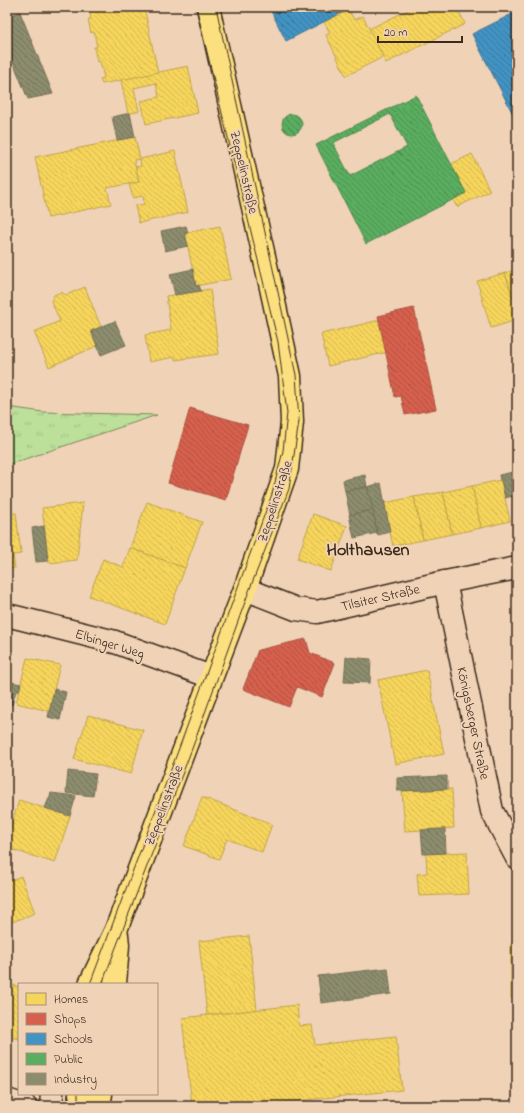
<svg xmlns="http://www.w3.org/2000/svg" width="524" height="1113" font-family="'Indie Flower',sans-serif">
  <defs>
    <pattern id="park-tufts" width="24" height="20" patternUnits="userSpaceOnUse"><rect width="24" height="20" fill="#bce09a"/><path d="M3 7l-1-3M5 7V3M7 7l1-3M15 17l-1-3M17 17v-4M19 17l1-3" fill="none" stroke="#a2c084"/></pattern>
    <pattern id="homes-back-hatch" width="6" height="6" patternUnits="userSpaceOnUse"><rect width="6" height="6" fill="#f6d55c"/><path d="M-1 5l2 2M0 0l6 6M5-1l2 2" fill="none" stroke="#d4b750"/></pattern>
    <pattern id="shops-back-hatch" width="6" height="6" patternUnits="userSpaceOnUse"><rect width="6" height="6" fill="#d6604d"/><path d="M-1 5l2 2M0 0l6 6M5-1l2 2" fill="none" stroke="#af4f3f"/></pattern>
    <pattern id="schools-back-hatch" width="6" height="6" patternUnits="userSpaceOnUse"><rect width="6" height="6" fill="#4393c3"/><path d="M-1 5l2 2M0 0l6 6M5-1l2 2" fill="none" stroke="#39789e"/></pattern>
    <pattern id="public-back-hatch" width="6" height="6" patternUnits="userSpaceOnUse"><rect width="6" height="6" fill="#5aae61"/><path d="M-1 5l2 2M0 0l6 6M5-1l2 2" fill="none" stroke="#4c8e4f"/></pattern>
    <pattern id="industry-back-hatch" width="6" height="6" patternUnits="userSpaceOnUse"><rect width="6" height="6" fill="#8c8c6e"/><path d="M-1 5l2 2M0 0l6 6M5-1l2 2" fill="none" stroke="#74735a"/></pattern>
  </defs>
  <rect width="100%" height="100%" fill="#f0d3b6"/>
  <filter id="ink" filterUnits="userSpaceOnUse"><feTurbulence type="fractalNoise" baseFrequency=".025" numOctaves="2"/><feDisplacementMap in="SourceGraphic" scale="8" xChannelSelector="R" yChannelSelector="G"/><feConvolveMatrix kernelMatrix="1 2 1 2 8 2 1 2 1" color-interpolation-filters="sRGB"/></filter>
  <g filter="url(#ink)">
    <path fill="url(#park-tufts)" stroke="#7c855c" d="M7 407 43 412 157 415 7 465Z"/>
    <g fill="url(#homes-back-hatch)" stroke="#bea249">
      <path d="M89 7H144L158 73 102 84 100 79 104 78 100 61 97 62 94 47H97L94 32 91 33 88 19H91Z"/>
      <path d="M414 7H457L465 24 386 63 369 29Z"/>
      <path d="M349 10 354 20 363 16 383 57 346 76 326 35 330 33 324 22Z"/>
      <path d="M188 66 198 113 146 124 141 101 159 97 156 83 134 88 139 111 128 114 121 80Z"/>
      <path d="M135 137 140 159 134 160 139 182 107 188 111 204 48 218 35 157Z"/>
      <path d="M175 151 188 212 139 223 135 206 144 204 143 196 133 198 129 184 139 182 136 167 141 166 140 159Z"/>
      <path d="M472 154 490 191 457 207 453 200 466 193 451 164Z"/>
      <path d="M220 226 231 279 196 286 185 233Z"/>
      <path d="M517 269V311L505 273Z"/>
      <path d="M505 273 517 311V320L491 328 477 281Z"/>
      <path d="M85 287 101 327 91 331 97 346 49 367 34 332 60 321 51 301 54 295 61 292 66 295Z"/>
      <path d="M210 289 219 354 175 360V357L149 362 145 335 171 330 166 296Z"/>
      <path d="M384 319 392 351 328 366 321 334Z"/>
      <path d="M501 480 510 521 481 528 472 486Z"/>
      <path d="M472 486 481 528 452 534 443 492Z"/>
      <path d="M443 492 452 534 423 540 414 497Z"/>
      <path d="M414 497 423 540 393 546 384 503Z"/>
      <path d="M147 502 202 522 185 568 130 548Z"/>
      <path d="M83 503 77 560 49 563 42 508Z"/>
      <path d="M16 513 21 554 13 555 15 568 7 569V514Z"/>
      <path d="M313 514 347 526 331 571 297 559Z"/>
      <path d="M130 548 185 568 165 624 89 596 103 559 123 567Z"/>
      <path d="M27 658 60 665 49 711 16 703Z"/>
      <path d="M427 670 444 754 395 764 378 680Z"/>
      <path d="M88 715 143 730 131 774 74 759Z"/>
      <path d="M452 789 454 828 405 831 402 791Z"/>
      <path d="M202 797 272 824 262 852 227 839 219 859 184 846Z"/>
      <path d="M19 800 70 816 55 863 7 848V839Z"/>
      <path d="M467 852 469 894 419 896 417 874 427 873 426 854Z"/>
      <path d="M21 876 35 913 7 924V882Z"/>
      <path d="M249 936 257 1010 207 1015 199 941Z"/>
      <path d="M517 943V998H511V944Z"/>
      <path d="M7 983 19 987V1039L7 1036V1025L11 1011 7 1010Z"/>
      <path d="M297 1005 299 1026 312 1025 315 1045 396 1036 402 1090 247 1106H192L182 1018Z"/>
    </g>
    <g fill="url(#shops-back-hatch)" stroke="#a8503f">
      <path d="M414 308 436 409 405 415 401 396 395 397 378 316Z"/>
      <path d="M190 408 248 425 226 500 168 483Z"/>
      <path d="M306 639 310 653 335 663 322 697 297 687 289 707 243 689 258 650Z"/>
    </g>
    <g fill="url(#schools-back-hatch)" stroke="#417492">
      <path d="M269 7H353L286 41Z"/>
      <path d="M516 12 517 13V122L472 34Z"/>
    </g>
    <g fill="url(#public-back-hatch)" stroke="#51864d" fill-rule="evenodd">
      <path d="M416 95 466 193 366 244 316 145ZM390 114 407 147 350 176 333 143Z"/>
      <circle cx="292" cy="124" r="10"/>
    </g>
    <g fill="url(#industry-back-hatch)" stroke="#746f56">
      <path d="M20 12 53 94 28 99 7 47V16Z"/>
      <path d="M130 113 135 137 117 140 112 117Z"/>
      <path d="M186 226 188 233H185L188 246 165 251 161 231Z"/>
      <path d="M193 269 196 286 199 285 201 291 175 295 170 274Z"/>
      <path d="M115 321 126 345 101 355 91 331Z"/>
      <path d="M513 472 517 485V495L505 498 501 480H500L499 475Z"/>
      <path d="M365 475 367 487 345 491 343 480Z"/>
      <path d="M381 483 390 532 378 535 367 487Z"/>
      <path d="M367 487 373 510 350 515 345 491Z"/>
      <path d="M373 510 377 533 354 538 349 515Z"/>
      <path d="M44 526 48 561 36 562 32 528Z"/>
      <path d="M346 657 371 659 370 683 344 682Z"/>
      <path d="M7 681 21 684 19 691H16L12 705H7Z"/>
      <path d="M54 689 66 692 60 720 48 717Z"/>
      <path d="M68 771 96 774 93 796 66 793Z"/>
      <path d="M447 776V789L397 791V778Z"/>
      <path d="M51 793 76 796 70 816 45 808Z"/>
      <path d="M445 829 446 853 423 854 421 830Z"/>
      <path d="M388 968 391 994 321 1003 318 976Z"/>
    </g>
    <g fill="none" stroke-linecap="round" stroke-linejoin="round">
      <g stroke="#3b2a1e" stroke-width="25">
        <g id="minor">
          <path d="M445 582 492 811 517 858"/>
          <path d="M245 589 296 609 317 612 445 582 517 568"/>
          <path d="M7 615 115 642 211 677"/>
          <path d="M7 1100 25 1106"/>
          <path d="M51 1106 52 1094"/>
        </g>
      </g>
      <g stroke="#3b2a1e" stroke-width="25">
        <g id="major">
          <path d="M90 984 116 930 245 589 287 469 292 422 290 376 268 274 208 7"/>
          <path d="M115 984 118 945 117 935"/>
          <path d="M80 1094 87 1106"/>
          <path d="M99 1106 101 1094"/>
        </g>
      </g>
      <use href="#minor" stroke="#f0d3b6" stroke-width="22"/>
      <use href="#major" stroke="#fce080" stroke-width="22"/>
      <g stroke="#3b2a1e" stroke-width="1">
        <path d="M90 984 178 751 272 494 283 451 287 413 278 342 196 7"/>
        <path d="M102 984 193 746 249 591 289 489 299 421 296 375 216 7"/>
        <path d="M67 1106 68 1094"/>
        <path d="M78 1106V1094"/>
      </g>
    </g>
  </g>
  <g text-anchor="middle" stroke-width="4" stroke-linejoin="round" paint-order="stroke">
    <g font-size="14" fill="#3b2a1e" stroke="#f0d3b6">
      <text transform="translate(245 172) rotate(77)" y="5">Zeppelinstraße</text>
      <text transform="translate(274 501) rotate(-72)" y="5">Zeppelinstraße</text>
      <text transform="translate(380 597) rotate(-13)" y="5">Tilsiter Straße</text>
      <text transform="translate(110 643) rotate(17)" y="5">Elbinger Weg</text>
      <text transform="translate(474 723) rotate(78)" y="5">Königsberger Straße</text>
      <text transform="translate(163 805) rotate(-69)" y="5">Zeppelinstraße</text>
    </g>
    <g font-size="18" font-weight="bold" fill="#3b2a1e" stroke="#f0d3b6">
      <text x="368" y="555">Holthausen</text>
    </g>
  </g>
  <rect width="524" height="1113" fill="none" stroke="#f0d3b6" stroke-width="24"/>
  <rect x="12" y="12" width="500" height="1089" fill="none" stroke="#3b2a1e" stroke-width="1.5" filter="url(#ink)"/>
  <rect x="18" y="983" width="140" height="112" fill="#f0d3b6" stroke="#a88f79"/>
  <rect x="26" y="993" width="20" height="12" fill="#f6d55c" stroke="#a88f79"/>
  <text x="54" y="1003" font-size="12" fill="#3b2a1e">Homes</text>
  <rect x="26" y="1013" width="20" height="12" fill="#d6604d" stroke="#a88f79"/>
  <text x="54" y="1023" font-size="12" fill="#3b2a1e">Shops</text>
  <rect x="26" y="1033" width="20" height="12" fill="#4393c3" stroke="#a88f79"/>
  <text x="54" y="1043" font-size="12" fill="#3b2a1e">Schools</text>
  <rect x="26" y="1053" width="20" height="12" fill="#5aae61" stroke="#a88f79"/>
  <text x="54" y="1063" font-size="12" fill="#3b2a1e">Public</text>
  <rect x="26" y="1073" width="20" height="12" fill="#8c8c6e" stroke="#a88f79"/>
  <text x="54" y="1083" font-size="12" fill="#3b2a1e">Industry</text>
  <path d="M378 36v6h84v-6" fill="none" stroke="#3b2a1e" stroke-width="2"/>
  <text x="384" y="36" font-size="12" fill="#3b2a1e" stroke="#f0d3b6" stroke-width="3" paint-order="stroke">20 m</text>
</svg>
